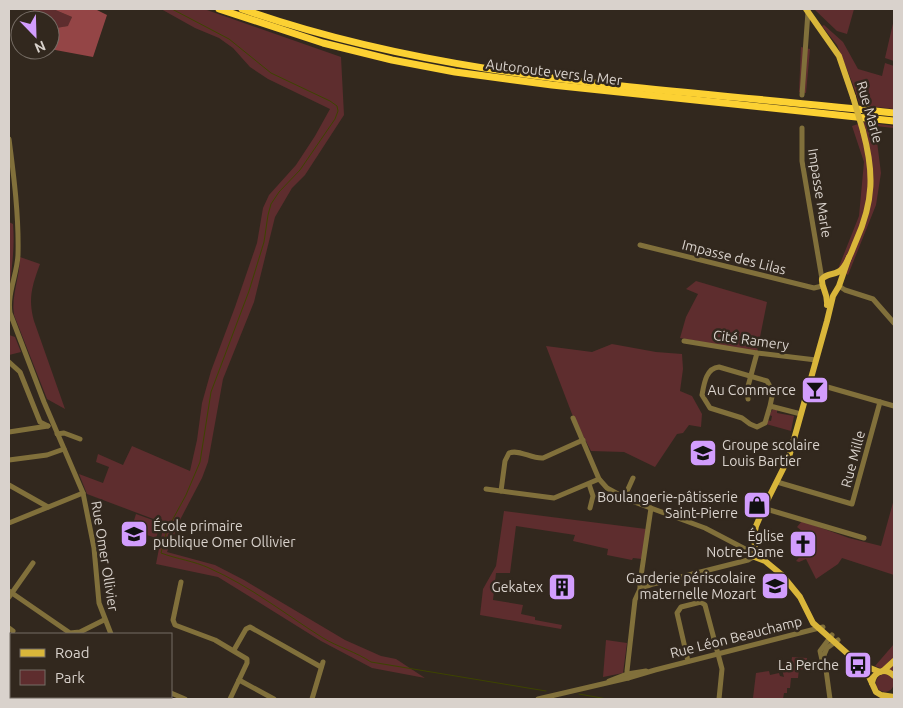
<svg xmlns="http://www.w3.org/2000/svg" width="903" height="708" font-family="Ubuntu,sans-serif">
  <rect width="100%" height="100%" fill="#32281e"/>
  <g fill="#5e2d2e">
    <path d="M33 9H53L72 17 69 26 50 29V20H33Z"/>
    <path d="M161 9H204L341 57 344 115 305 175 292 188 275 217 254 302 223 379 208 462 202 478 181 518 167 552 215 565 244 580 345 640 381 656 396 659 425 678 372 668 321 641 218 577 156 564 164 523 87 494 79 474 103 483 109 467 96 462 98 454 123 465 132 446 190 471 197 440 202 403 211 371 235 307 257 243 263 208 269 195 296 165 315 136 330 109 268 79 250 67 233 48 219 38 195 28Z"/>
    <path d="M814 9H854L847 34 837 31Z"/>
    <path d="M894 19V61L885 58Z"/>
    <path d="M824 25 843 42 858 69 882 76 885 63 894 66V109L860 105 852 82 837 45 822 26Z"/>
    <path d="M801 47 810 49 806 93 799 92Z"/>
    <path d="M864 122 894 126V128L875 126 881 173 876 205 848 275 838 269 859 216 864 162 852 126Z"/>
    <path d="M9 222 13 224C15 246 12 267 9 290Z"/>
    <path d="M20 257 40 264C32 286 28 298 34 321L65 409 47 399 14 315C11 295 20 277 20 257Z"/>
    <path d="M696 281 767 302 757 352 680 338 686 317 698 294 686 289Z"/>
    <path d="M9 335 15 337 21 352 9 355Z"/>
    <path d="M612 344 656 352 682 354 683 369 680 391 692 396 702 414 701 427 689 425 683 433 677 434 655 467 624 452 591 451 572 414 546 346 592 352Z"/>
    <path d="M773 409 777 410V413L794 416 791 431 766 424 767 420 771 421 772 416 769 415Z"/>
    <path d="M894 499V575L842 558 838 564 816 579 806 559 799 562 796 561 816 539 814 537 812 539 797 527 802 521 849 538 881 546Z"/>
    <path d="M504 511 646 529 642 559 633 558 632 560 607 555 608 549 573 541 575 535 516 526 510 573H496L493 600 523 605 521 614 535 617V620L562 625 561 629 480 615 483 589 496 566Z"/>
    <path d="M136 514 161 523 156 538 131 530Z"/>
    <path d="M606 640 627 643 623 673 603 677Z"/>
    <path d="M894 644V674L875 666Z"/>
    <path d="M792 657 807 658V670L799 669 798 678H791L790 688H787V693H784L783 699 753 698 756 673 769 671 770 675 779 673 780 676 784 677 781 666 791 665Z"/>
    <circle cx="885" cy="683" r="9"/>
  </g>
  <path fill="#944546" d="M53 9H95L107 15 93 57 50 49V29L68 26 72 17Z"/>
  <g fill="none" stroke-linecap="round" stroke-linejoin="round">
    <g stroke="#3d4400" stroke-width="1">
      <path d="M172 9 229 39 271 73 330 101 337 106 338 111 335 119 300 170 279 192 271 204 268 215 264 242 249 291 211 392 200 462 186 495 167 530 161 553C177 559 194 561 209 568 250 586 285 614 323 638 338 647 356 652 371 662L546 691"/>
      <path d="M579 694 607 699"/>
    </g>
    <g stroke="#81703b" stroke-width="5">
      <path d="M802 95 808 12"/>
      <path d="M802 128V161L822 279"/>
      <path d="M9 139C14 177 19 217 18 255 17 275 7 293 10 313L44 402 83 493 94 548 99 603 111 634"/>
      <path d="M640 245 814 288 822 286"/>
      <path d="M839 286 845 290 873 299 894 323"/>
      <path d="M684 341 757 353 816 360"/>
      <path d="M9 362 20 372 40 422 48 426"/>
      <path d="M810 382 894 406"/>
      <path d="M748 399 747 390 757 353"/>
      <path d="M770 406 765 423 757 427 750 424 742 418 710 408 702 395C704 384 706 368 719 367L767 381 773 392 770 406 801 414"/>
      <path d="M573 418 599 479 607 488 629 500 705 528 751 552"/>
      <path d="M9 432 48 426"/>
      <path d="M57 434 64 433 80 439"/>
      <path d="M9 460 47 455 64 449"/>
      <path d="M777 482 852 504 880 402"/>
      <path d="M589 484 593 496 590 508"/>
      <path d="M9 485 48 507"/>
      <path d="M486 489 554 498 599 479"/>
      <path d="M501 491 505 461 509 453C520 449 531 459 543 458L583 440"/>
      <path d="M624 498 633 478"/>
      <path d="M763 508 864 538"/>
      <path d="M9 523 83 493"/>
      <path d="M181 582 173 620 175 625 215 640 247 659V663L230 699"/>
      <path d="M640 589V583L651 508"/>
      <path d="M9 591 70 633 80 632 104 620"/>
      <path d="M9 597 33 563"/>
      <path d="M9 628 13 631"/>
      <path d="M234 650 246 629 250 627 321 667"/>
      <path d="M822 660 820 651 832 635"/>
      <path d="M688 661 677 613 681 607 701 602 705 605 722 669 719 699"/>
      <path d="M628 678 627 671 635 600 640 589 653 584 748 560 753 557"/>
      <path d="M239 680 274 699"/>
      <path d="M609 681 627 674 646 671"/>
      <path d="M171 693 185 699"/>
      <path d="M9 695 11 687"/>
      <path d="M108 697 113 699"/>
      <path d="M130 697V699"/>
      <path d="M312 699 323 662"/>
      <path d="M538 699 628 678 655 670 823 627"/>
      <path d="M830 699 824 655 827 648 838 640"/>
    </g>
    <g stroke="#d9b63a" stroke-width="6">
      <path d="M806 9 839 56 853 97"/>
      <path d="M827 305C828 292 821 288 822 279 828 272 836 276 842 269 849 261 852 250 856 241 874 201 874 172 863 131"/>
      <path d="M755 548 754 536 756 526 766 503 789 457 827 321 833 296 839 286 849 257"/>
      <path d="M755 548 751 551 752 556 765 561 782 575 800 597 813 623 866 670 876 692 881 695 894 697"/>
      <path d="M864 663 870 668 880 672"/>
      <path d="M883 671 894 661"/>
      <path d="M872 683C874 671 885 667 894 676"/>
    </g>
    <g stroke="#fcd133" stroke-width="7">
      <path d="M219 9 323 43 392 60 455 72 552 85 894 121"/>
      <path d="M242 9C451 83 675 88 894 113"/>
    </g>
    <path stroke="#d9b63a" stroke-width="6" d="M853 97 863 131"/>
  </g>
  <defs>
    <g id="bar-square" transform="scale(1.4375)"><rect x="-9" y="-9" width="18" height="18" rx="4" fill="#d29dfd" stroke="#32281e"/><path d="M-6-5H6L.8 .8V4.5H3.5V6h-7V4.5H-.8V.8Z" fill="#111"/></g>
    <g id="school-square" transform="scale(1.4375)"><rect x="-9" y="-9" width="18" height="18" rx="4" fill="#d29dfd" stroke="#32281e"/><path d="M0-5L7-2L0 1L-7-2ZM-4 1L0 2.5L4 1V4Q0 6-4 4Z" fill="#111"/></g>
    <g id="shop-square" transform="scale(1.4375)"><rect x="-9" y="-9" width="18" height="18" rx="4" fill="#d29dfd" stroke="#32281e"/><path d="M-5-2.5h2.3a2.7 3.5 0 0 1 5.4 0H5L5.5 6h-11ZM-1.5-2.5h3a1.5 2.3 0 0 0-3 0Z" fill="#111"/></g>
    <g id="church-square" transform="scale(1.4375)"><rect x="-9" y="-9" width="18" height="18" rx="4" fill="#d29dfd" stroke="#32281e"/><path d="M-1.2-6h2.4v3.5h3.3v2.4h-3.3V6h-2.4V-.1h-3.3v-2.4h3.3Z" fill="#111"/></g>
    <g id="building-square" transform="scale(1.4375)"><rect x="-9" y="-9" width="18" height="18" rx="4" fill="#d29dfd" stroke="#32281e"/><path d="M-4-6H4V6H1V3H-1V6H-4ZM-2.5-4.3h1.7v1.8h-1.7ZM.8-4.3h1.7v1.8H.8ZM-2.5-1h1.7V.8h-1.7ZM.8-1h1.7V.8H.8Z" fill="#111"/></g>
    <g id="bus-square" transform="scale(1.4375)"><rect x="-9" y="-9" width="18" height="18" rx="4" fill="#d29dfd" stroke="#32281e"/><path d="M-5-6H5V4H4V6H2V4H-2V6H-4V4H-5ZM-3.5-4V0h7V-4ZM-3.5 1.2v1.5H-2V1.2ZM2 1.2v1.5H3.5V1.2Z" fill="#111"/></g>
  </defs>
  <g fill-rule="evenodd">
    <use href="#bar-square" x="815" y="390"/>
    <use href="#school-square" x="703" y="453"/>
    <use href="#shop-square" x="757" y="505"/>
    <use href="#school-square" x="134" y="534"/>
    <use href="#church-square" x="803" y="544"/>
    <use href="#school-square" x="775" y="586"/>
    <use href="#building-square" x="562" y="587"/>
    <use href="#bus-square" x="858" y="665"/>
  </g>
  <g text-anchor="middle" stroke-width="5" stroke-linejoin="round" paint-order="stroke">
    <g font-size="14" fill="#d9d2cc" stroke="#32281e">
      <text transform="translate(554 72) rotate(7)" y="5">Autoroute vers la Mer</text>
      <text transform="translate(870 112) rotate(74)" y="5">Rue Marle</text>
      <text transform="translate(820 193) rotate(81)" y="5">Impasse Marle</text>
      <text transform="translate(734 257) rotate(14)" y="5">Impasse des Lilas</text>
      <text transform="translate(751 340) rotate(8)" y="5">Cité Ramery</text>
      <text transform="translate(853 459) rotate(-75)" y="5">Rue Mille</text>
      <text transform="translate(105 556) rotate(81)" y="5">Rue Omer Ollivier</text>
      <text transform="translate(736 637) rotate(-14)" y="5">Rue Léon Beauchamp</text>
    </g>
    <g font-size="14" fill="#d9d2cc" stroke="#32281e" text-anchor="end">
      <text x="796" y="395">Au Commerce</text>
      <text x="722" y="450" text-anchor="start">Groupe scolaire<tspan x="722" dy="16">Louis Bartier</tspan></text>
      <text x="738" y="502">Boulangerie-pâtisserie<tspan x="738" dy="16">Saint-Pierre</tspan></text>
      <text x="153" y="531" text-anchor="start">École primaire<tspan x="153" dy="16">publique Omer Ollivier</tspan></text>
      <text x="784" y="541">Église<tspan x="784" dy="16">Notre-Dame</tspan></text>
      <text x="756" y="583">Garderie périscolaire<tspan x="756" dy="16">maternelle Mozart</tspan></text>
      <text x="543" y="592">Gekatex</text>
      <text x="839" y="670">La Perche</text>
    </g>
  </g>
  <rect width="903" height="708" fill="none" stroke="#d9d2cc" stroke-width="20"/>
  <rect x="10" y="633" width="162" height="65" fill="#32281e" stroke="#756c64"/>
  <rect x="20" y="649" width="25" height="8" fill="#d9b63a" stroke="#756c64"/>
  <text x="55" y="658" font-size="15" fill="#d9d2cc">Road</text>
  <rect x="20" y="670" width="25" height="15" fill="#5e2d2e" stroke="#756c64"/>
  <text x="55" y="683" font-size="15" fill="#d9d2cc">Park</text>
  <g transform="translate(35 35) rotate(157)"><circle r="24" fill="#32281e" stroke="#756c64"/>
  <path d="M0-4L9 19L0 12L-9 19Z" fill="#d29dfd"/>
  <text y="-8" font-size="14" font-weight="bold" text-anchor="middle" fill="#d9d2cc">N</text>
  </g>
</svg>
